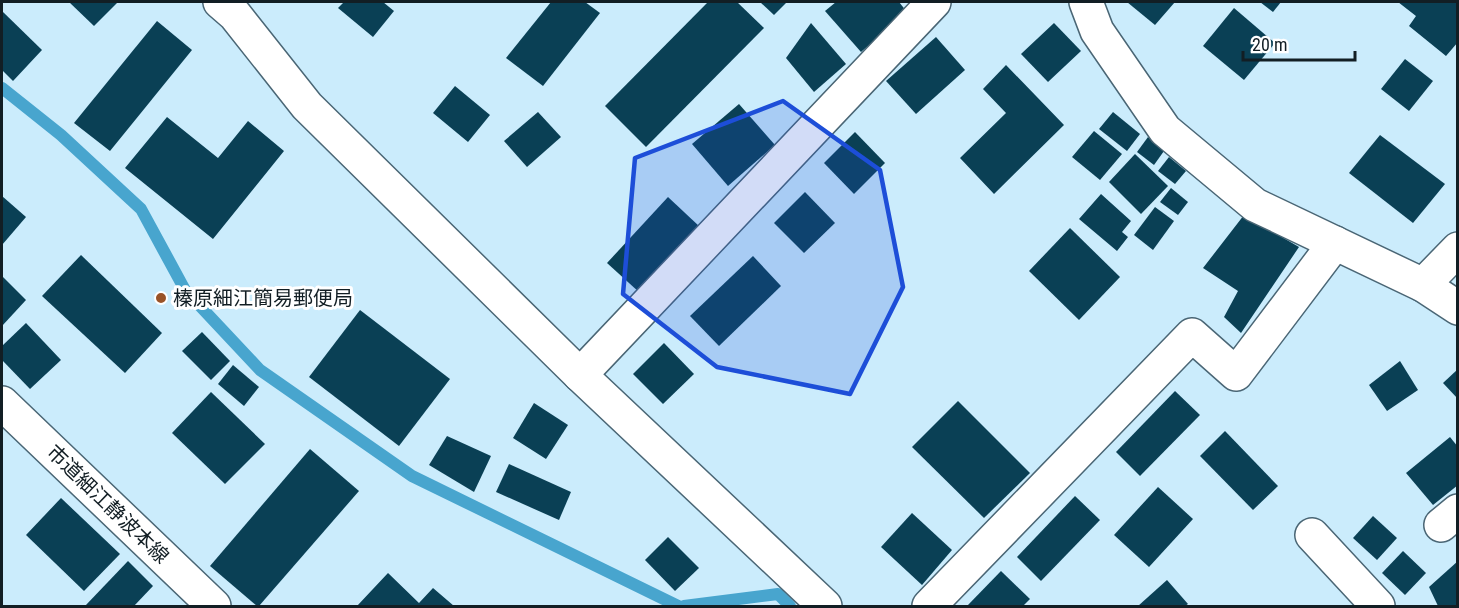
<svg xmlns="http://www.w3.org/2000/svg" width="1459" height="608" font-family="'Roboto Condensed','Noto Sans JP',sans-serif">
  <rect width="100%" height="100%" fill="#cbecfc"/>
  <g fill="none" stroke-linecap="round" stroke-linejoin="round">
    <g stroke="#48a5ce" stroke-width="12">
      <path d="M2 88 61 135 141 209 185 290 260 370 412 476 678 606"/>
      <path d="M684 606 778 594 790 606"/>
    </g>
  </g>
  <g fill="#0a4055">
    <path d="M69 2H118L94 26Z"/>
    <path d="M344 2H383L394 11 373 37 338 8Z"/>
    <path d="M551 2H585L600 13 543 86 506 58Z"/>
    <path d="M708 2H737L764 28 646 147 605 106Z"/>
    <path d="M760 2H787L774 15Z"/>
    <path d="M836 2H899L907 12 861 52 825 11Z"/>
    <path d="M1127 2H1175L1155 25Z"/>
    <path d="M1260 2H1281L1273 12Z"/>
    <path d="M1398 2H1458V42L1446 56 1409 26 1416 16Z"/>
    <path d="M1234 8 1275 43 1244 80 1203 46Z"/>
    <path d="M2 11 42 50 13 81 2 70Z"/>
    <path d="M157 21 192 50 110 151 74 123Z"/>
    <path d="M811 23 846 64 814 92 786 58Z"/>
    <path d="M1054 23 1081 51 1048 82 1021 54Z"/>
    <path d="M936 37 965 70 916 114 886 81Z"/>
    <path d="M1405 59 1433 81 1409 111 1381 89Z"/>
    <path d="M1006 65 1064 125 994 194 960 158 1006 113 983 89Z"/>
    <path d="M455 86 490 115 468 142 433 113Z"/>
    <path d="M739 104 775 145 728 186 692 144Z"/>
    <path d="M538 112 561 137 527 167 504 141Z"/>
    <path d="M1113 112 1140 134 1127 151 1099 129Z"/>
    <path d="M167 117 218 158 248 121 284 151 213 239 125 168Z"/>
    <path d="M1094 131 1122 154 1100 180 1072 157Z"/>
    <path d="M855 132 885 163 854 194 824 163Z"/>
    <path d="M1380 135 1445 184 1413 223 1349 173Z"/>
    <path d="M1148 137 1164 151 1154 165 1137 152Z"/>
    <path d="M1135 154 1168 186 1141 214 1109 182Z"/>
    <path d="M1169 157 1186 171 1175 184 1158 171Z"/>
    <path d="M1171 188 1188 202 1178 215 1160 202Z"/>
    <path d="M805 192 835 223 804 253 774 223Z"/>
    <path d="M1101 194 1131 221 1122 232 1128 237 1117 251 1079 219Z"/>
    <path d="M2 196 26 217 2 245Z"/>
    <path d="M668 197 700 227 640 293 607 263Z"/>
    <path d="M1155 207 1174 221 1153 250 1134 235Z"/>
    <path d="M1244 215 1299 247 1241 333 1224 317 1238 291 1203 268Z"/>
    <path d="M1070 228 1120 277 1079 320 1029 271Z"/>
    <path d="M81 255 162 333 125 373 42 296Z"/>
    <path d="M753 256 781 286 719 346 690 316Z"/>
    <path d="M2 276 26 300 2 326Z"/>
    <path d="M360 310 450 379 399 446 309 377Z"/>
    <path d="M26 323 61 360 30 389 2 360V346Z"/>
    <path d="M202 332 230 361 211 380 182 351Z"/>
    <path d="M664 343 694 374 663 404 633 374Z"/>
    <path d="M1400 361 1418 390 1387 411 1369 385Z"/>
    <path d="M233 365 259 387 244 406 218 384Z"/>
    <path d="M1458 369V399L1443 383Z"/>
    <path d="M1175 391 1200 415 1140 476 1116 452Z"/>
    <path d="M211 392 265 444 225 484 172 433Z"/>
    <path d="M958 401 1030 473 984 518 912 447Z"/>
    <path d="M534 403 568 425 546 459 513 438Z"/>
    <path d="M1225 431 1278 486 1253 510 1200 456Z"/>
    <path d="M447 436 491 456 474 492 429 465Z"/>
    <path d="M1450 437 1458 447V485L1433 505 1406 473Z"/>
    <path d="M310 449 359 491 259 606H257L210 566Z"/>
    <path d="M509 464 571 492 559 520 496 492Z"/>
    <path d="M1158 487 1193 519 1149 567 1114 535Z"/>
    <path d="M1075 496 1100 520 1041 581 1017 557Z"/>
    <path d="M61 498 120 554 84 591 26 535Z"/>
    <path d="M912 513 952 550 922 585 881 547Z"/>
    <path d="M1373 516 1397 538 1377 560 1353 538Z"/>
    <path d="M668 537 699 568 675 591 645 560Z"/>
    <path d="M1403 551 1426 573 1405 595 1382 573Z"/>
    <path d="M128 561 153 586 134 606H85Z"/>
    <path d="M1458 561V606H1438L1429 587Z"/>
    <path d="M1001 571 1030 599 1023 606H967Z"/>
    <path d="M388 573 419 603 433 588 454 606H357Z"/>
    <path d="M1167 580 1188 604 1185 606H1138Z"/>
  </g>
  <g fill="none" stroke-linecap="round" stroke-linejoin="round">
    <g stroke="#4a6675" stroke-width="36">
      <g id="minor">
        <path d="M220 2 235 15 307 106 580 375 825 606"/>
        <path d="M1086 2 1097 31 1165 130 1255 205 1423 285 1458 308"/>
        <path d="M1423 285 1458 249"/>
        <path d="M580 375 934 2"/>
        <path d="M2 403 214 606"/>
        <path d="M1441 525 1458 511"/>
        <path d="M1312 535 1378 606"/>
        <path d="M929 606 1192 335 1236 374 1335 243"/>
      </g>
    </g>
    <use href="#minor" stroke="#fff" stroke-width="33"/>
  </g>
  <path fill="#1d4ed8" fill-opacity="0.2" stroke="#1d4ed8" stroke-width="4.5" stroke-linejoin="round" d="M783 101 880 170 903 287 850 394 717 367 623 294 635 158Z"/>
  <circle fill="#995328" stroke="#fff" stroke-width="2" cx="161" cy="298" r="6"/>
  <g text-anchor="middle" stroke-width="6" stroke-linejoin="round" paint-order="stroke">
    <g font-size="20" fill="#121e24" stroke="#fff" text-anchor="start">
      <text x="173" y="305">榛原細江簡易郵便局</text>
    </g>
    <g font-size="20" fill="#121e24" stroke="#fff">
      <text transform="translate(108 504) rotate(44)" y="7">市道細江静波本線</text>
    </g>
  </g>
  <rect width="1459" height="608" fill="none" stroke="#121e24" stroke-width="6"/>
  <path d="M1243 51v9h112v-9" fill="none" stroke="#121e24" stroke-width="3"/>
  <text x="1252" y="51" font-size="18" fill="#121e24" stroke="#ffffff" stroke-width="4.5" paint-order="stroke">20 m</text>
</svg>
